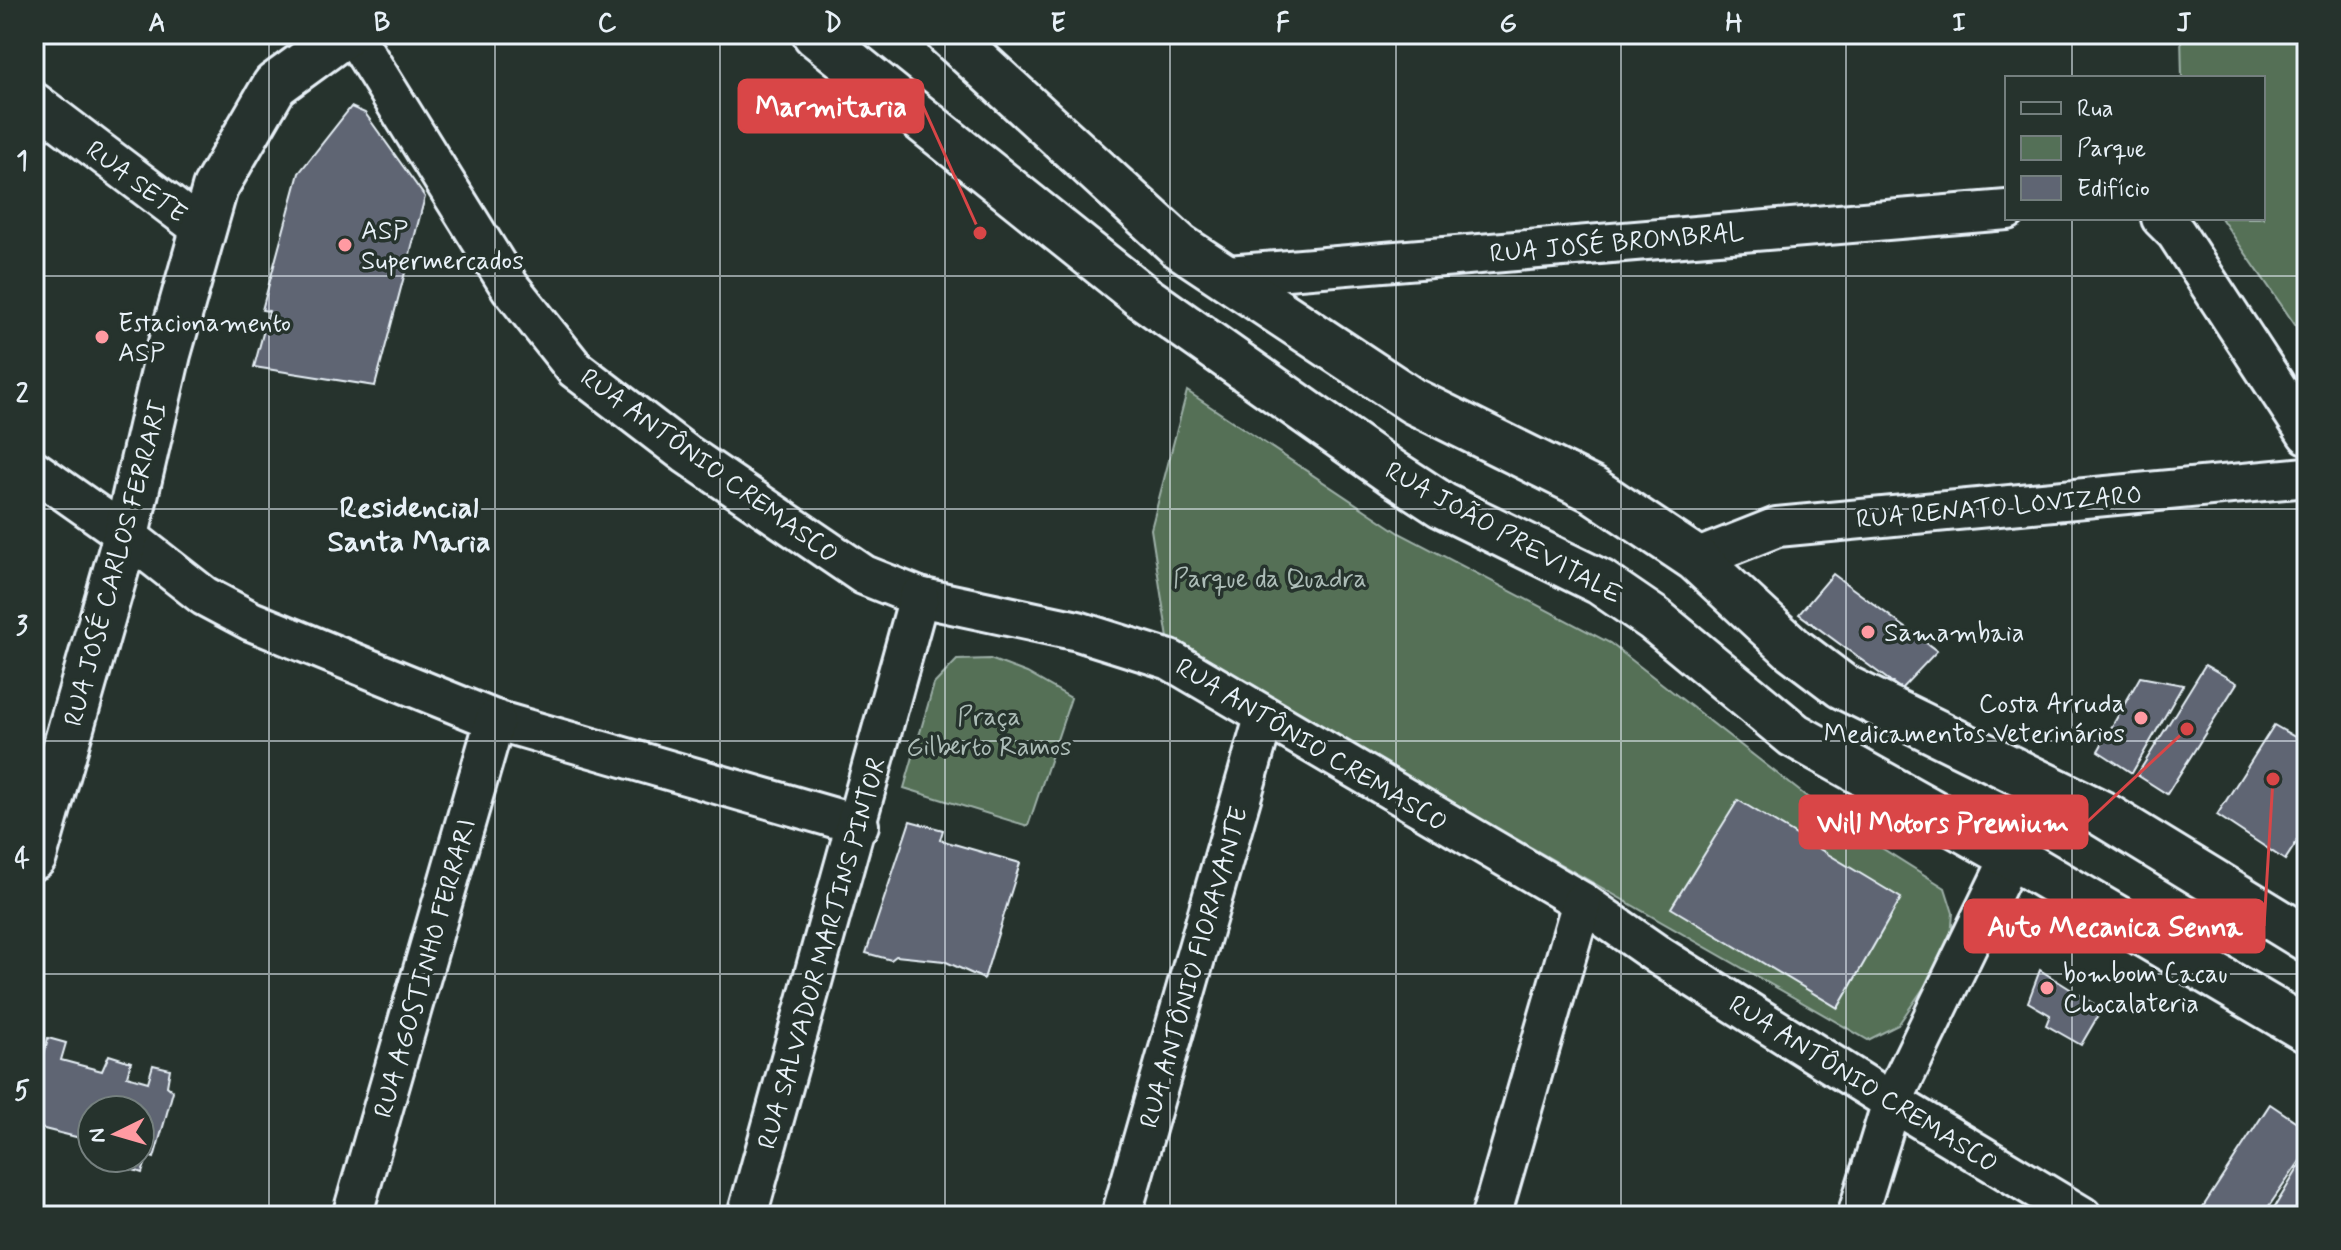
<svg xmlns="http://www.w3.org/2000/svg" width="2341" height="1250" font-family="Mynerve,sans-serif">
  <rect width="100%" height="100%" fill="#26332d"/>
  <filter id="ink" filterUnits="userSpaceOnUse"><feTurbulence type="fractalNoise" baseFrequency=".0125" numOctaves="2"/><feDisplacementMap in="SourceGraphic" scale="16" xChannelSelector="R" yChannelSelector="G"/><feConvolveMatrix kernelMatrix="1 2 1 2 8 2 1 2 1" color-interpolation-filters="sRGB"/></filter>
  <g filter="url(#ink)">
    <g fill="#547057" stroke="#9eb0a8" stroke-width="2">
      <path d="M2181 34H2307V342L2221 218H2263V78H2182Z"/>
      <path d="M1187 391 1401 534 1610 643 1834 818 1945 888 1953 913 1950 950 1898 1025 1868 1040 1382 762 1257 699 1169 645 1151 529Z"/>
      <path d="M990 659 1027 673 1071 698 1028 826 904 788 934 684 957 660Z"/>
    </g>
    <g fill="#5f6573" stroke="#e8f1f8" stroke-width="2">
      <path d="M351 107 365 113 425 197 375 386 254 367 269 311 262 310 299 173Z"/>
      <path d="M1833 574 1937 651 1901 689 1799 614Z"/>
      <path d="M2205 665 2237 683 2167 794 2137 775Z"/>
      <path d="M2140 677 2183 685 2132 773 2098 751Z"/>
      <path d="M2274 725 2307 744V826L2285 860 2217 815Z"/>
      <path d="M1738 800 1901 898 1838 1008 1671 908Z"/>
      <path d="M910 821 943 830 940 840 1020 863 984 979 944 961 896 956 891 960 866 953Z"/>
      <path d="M2040 970 2102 1009 2081 1045 2046 1025 2050 1015 2028 1002Z"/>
      <path d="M48 1038 66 1043 61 1060 102 1071 109 1055 131 1062 127 1076 148 1082 153 1065 170 1069 167 1086 173 1091 165 1120 154 1158 148 1156 142 1173 122 1166 124 1158H140V1110H92V1141L40 1128 34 1138V1064L37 1059 43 1058Z"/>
      <path d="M2270 1104 2307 1129V1151L2262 1216H2197Z"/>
      <path d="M2307 1154V1216H2269Z"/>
    </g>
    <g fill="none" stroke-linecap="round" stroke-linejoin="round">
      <g stroke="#e8f1f8" stroke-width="44">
        <g id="street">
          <path d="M353 34 510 287 575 369 686 454 864 575 919 597 1078 631 1170 660 1582 902 1661 957 1892 1102 2082 1216"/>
          <path d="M34 102 203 230"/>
          <path d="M2161 218 2176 233 2307 434"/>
          <path d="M1228 275 2007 210"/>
          <path d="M34 470 126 535 204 596 251 621 495 720 859 825"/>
          <path d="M1696 559 1777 527 2307 477"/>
          <path d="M352 1216 495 720"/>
          <path d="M747 1216 919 597"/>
          <path d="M1121 1216 1264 718"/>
          <path d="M1491 1216 1582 902"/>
          <path d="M1857 1216 1892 1102 2011 856"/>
        </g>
      </g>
      <g stroke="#e8f1f8" stroke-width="50">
        <g id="secondary">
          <path d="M815 34 1143 297 1393 473 1442 505 1600 582 1654 619 1794 735 2011 856 2307 1030"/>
          <path d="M948 34 1179 246 1413 401 1593 490 1696 559 1793 649 1842 686 2101 813 2307 939"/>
          <path d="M34 857 126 535 168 354 215 188 275 85 345 34"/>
        </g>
      </g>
      <use href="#street" stroke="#26332d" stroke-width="38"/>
      <use href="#secondary" stroke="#26332d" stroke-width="44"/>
    </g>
  </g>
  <path fill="none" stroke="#e8f1f8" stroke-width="2" stroke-opacity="0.55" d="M269 34V1216M495 34V1216M720 34V1216M945 34V1216M1170 34V1216M1396 34V1216M1621 34V1216M1846 34V1216M2072 34V78M2072 218V1216M34 276H2307M34 509H2307M34 741H2307M34 974H2307"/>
  <g fill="#ff9aa2" stroke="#26332d" stroke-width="3">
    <circle cx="345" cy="245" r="8"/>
    <circle cx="102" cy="337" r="8"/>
    <circle cx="1868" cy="632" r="8"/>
    <circle cx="2141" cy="718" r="8"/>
    <circle cx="2047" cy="988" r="8"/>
  </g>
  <g text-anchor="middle" stroke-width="7" stroke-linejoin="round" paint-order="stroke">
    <g font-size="26" fill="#e8f1f8" stroke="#26332d">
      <text transform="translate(137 181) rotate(37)" y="9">RUA SETE</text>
      <text transform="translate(1617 242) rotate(-5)" y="9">RUA JOSÉ BROMBRAL</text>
      <text transform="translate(710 465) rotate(36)" y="9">RUA ANTÔNIO CREMASCO</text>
      <text transform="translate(1999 506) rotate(-5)" y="9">RUA RENATO LOVIZARO</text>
      <text transform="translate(1504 532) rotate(29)" y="9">RUA JOÃO PREVITALE</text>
      <text transform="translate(115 563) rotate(-75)" y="9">RUA JOSÉ CARLOS FERRARI</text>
      <text transform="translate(1312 744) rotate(31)" y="9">RUA ANTÔNIO CREMASCO</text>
      <text transform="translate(821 953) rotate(-74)" y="9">RUA SALVADOR MARTINS PINTOR</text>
      <text transform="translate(1193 967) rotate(-74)" y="9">RUA ANTÔNIO FIORAVANTE</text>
      <text transform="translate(424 968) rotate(-74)" y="9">RUA AGOSTINHO FERRARI</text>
      <text transform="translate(1864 1083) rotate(32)" y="9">RUA ANTÔNIO CREMASCO</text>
    </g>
    <g font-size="26" fill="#e8f1f8" stroke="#26332d" text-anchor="start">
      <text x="361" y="239">ASP<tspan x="361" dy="30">Supermercados</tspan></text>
      <text x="118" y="331">Estacionamento<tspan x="118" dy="30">ASP</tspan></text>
      <text x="1884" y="641">Samambaia</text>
      <text x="2125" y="712" text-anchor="end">Costa Arruda<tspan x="2125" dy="30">Medicamentos Veterinários</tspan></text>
      <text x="2063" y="982">bombom Cacau<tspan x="2063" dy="30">Chocalateria</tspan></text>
    </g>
    <g font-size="26" fill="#adbdb8" stroke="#26332d">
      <text x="1270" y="587">Parque da Quadra</text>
      <text x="989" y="725">Praça<tspan x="989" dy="30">Gilberto Ramos</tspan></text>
    </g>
    <g font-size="30" font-weight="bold" fill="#e8f1f8" stroke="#26332d">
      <text x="409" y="517">Residencial<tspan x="409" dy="34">Santa Maria</tspan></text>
    </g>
  </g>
  <path fill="none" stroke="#d94647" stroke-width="3" d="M980 233L923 106M2187 729L2087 822M2273 779L2264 926"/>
  <g fill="#d94647" stroke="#26332d" stroke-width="3">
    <circle cx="980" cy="233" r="8"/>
    <circle cx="2187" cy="729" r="8"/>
    <circle cx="2273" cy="779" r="8"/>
  </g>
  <g fill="#d94647" stroke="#d94647" stroke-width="3">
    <rect x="739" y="80" width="184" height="52" rx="8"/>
    <rect x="1800" y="796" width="287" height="52" rx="8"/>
    <rect x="1965" y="900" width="299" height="52" rx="8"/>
  </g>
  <g font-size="28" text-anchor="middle" font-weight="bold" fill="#fff">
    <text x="831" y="116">Marmitaria</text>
    <text x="1943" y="832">Will Motors Premium</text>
    <text x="2115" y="936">Auto Mecanica Senna</text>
  </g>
  <rect width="2341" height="1250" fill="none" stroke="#26332d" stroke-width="88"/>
  <rect x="2005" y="76" width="260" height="144" fill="#26332d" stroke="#747f7e" stroke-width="2"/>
  <rect x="2021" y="102" width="40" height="12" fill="#26332d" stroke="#747f7e" stroke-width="2"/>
  <text x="2077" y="116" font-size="24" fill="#e8f1f8">Rua</text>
  <rect x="2021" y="136" width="40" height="24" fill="#547057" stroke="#747f7e" stroke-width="2"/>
  <text x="2077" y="156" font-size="24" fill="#e8f1f8">Parque</text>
  <rect x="2021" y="176" width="40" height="24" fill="#5f6573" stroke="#747f7e" stroke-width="2"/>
  <text x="2077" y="196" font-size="24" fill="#e8f1f8">Edifício</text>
  <g transform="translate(116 1134) rotate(265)"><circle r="38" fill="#26332d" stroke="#747f7e" stroke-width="2"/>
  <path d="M0-6L14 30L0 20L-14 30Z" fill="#ff9aa2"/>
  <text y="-12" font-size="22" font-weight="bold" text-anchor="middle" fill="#e8f1f8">N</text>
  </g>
  <rect x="44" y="44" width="2253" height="1162" fill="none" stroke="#e8f1f8" stroke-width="3"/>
  <g font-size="26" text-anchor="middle" font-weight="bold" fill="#e8f1f8">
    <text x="157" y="31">A</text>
    <text x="382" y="31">B</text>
    <text x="607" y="31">C</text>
    <text x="833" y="31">D</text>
    <text x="1058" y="31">E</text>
    <text x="1283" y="31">F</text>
    <text x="1508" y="31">G</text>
    <text x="1734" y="31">H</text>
    <text x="1959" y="31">I</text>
    <text x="2184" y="31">J</text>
    <text x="22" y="169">1</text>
    <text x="22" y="402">2</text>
    <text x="22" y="634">3</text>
    <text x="22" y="867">4</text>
    <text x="22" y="1099">5</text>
  </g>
</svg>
